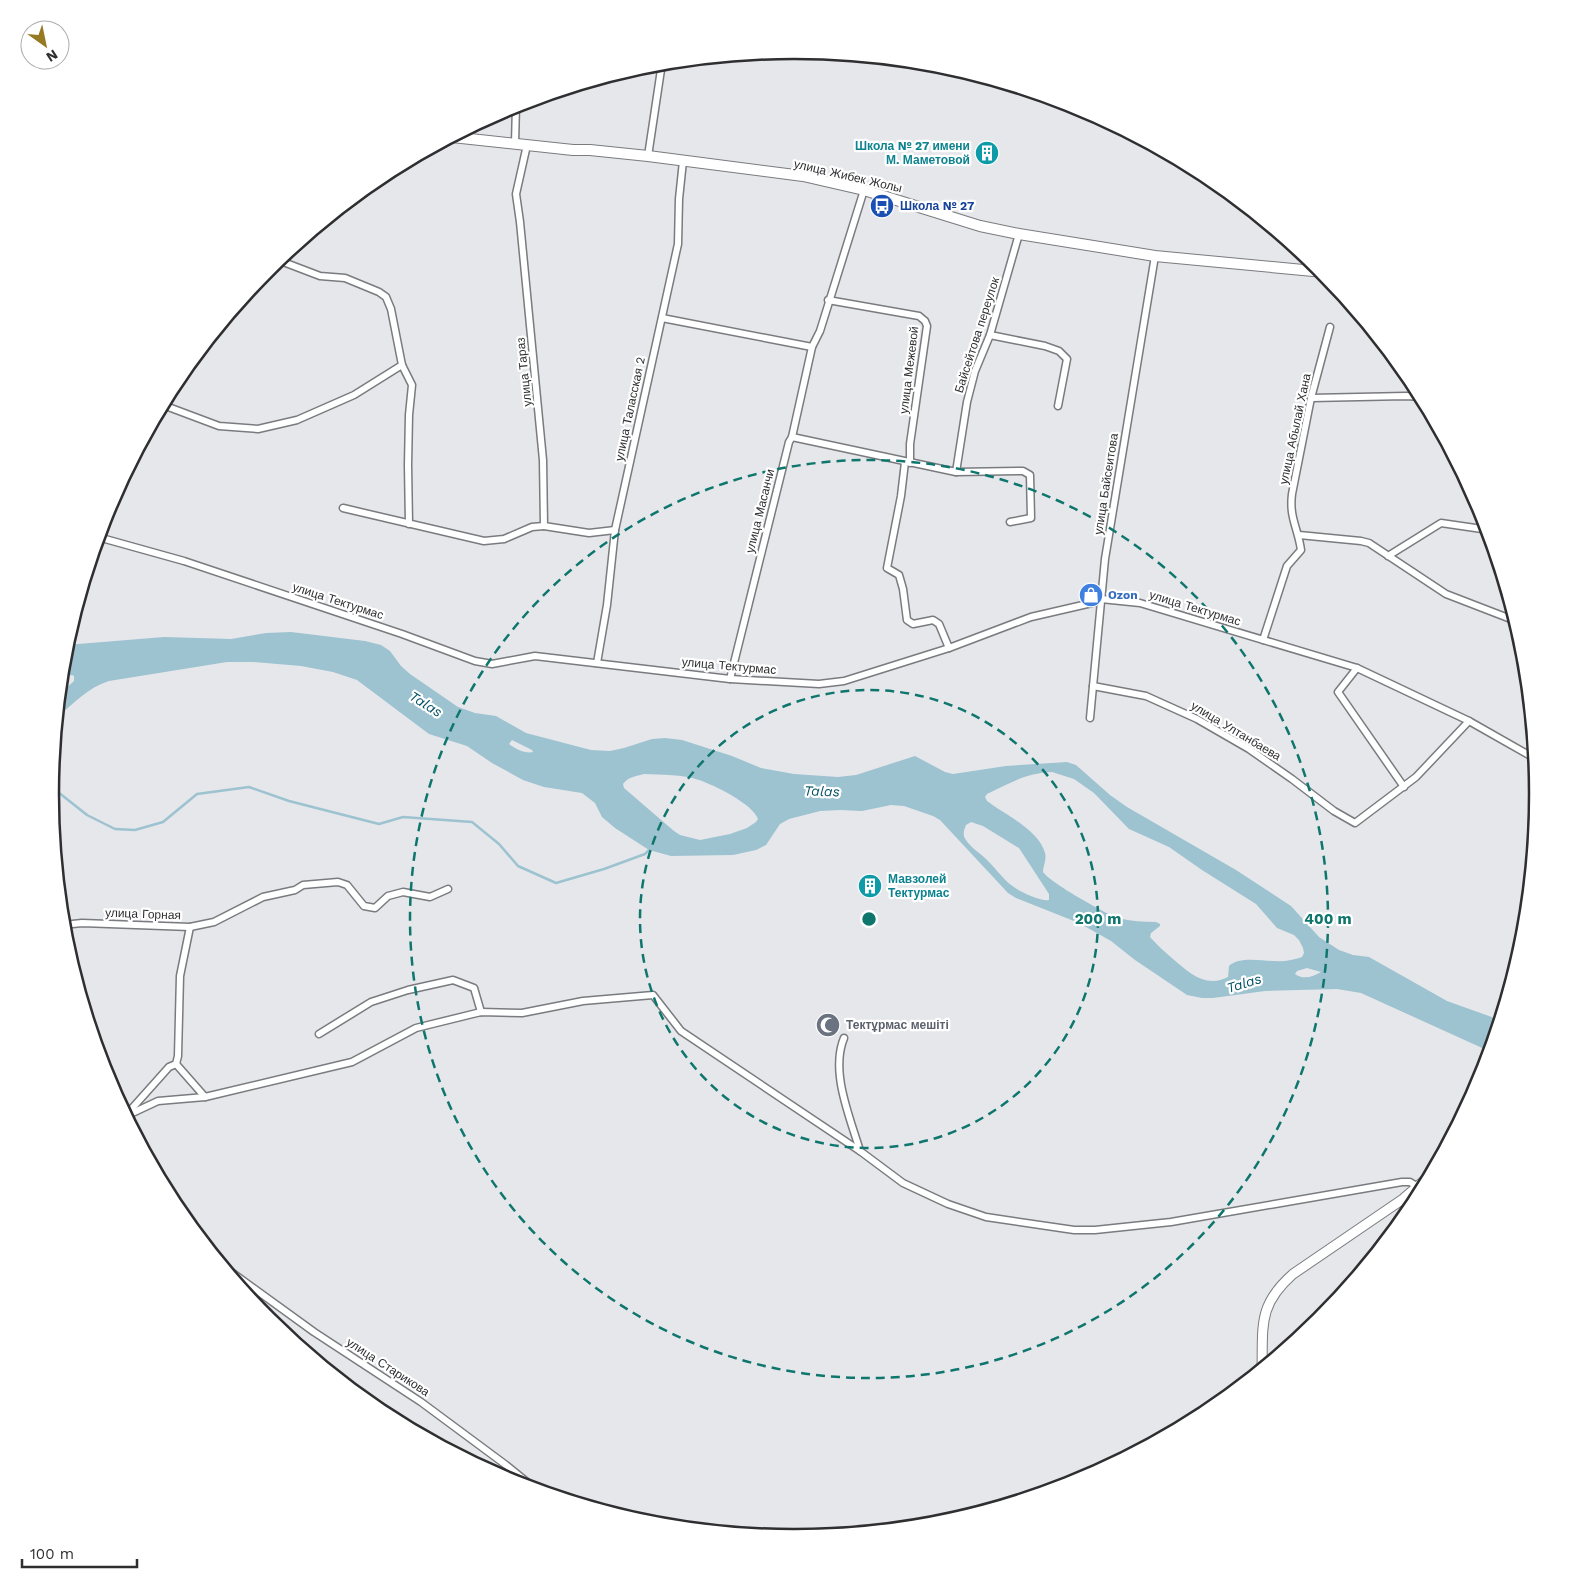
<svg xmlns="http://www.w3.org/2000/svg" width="1589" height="1589" font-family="'Work Sans',sans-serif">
  <rect width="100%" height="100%" fill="#e5e7eb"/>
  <path fill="#9dc2d0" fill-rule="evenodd" d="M291 632 365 641 381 645 390 651 401 666 410 674 458 707 475 713 496 716 526 733 591 750 610 751 624 748 652 739 665 738 682 740 732 756 761 768 794 774 838 777 856 775 915 756 945 772 953 774 1006 766 1067 762 1076 765 1110 795 1127 807 1236 870 1291 906 1319 937 1339 950 1353 955 1369 957 1447 1001 1500 1020 1491 1052 1361 993 1337 989 1265 991 1213 998H1202L1187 995 1135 960 1111 941 1079 923 1016 898 1008 893 940 820 933 816 904 806 891 805 862 811 840 810 820 811 789 819 780 824 766 845 756 850 733 855 671 856 649 850 615 828 602 817 595 803 582 793 544 787 523 780 492 763 467 746 429 734 357 680 333 672 301 666 253 662H227L109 681C87 688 75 703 58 716L60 694 74 681V676L72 675 62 677 66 645 164 637 231 639 266 633ZM512 740 532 750 533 752C526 754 515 749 509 744ZM1052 772 1074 779 1094 793 1129 829 1169 847 1202 870 1256 904 1277 928 1294 935 1299 940 1303 948 1304 953 1302 957C1293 960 1284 962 1275 961 1262 961 1239 956 1229 966L1228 977C1206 989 1188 972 1173 959 1165 952 1157 945 1150 937L1151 933 1160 926V924L1156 922C1143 922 1131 921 1118 918 1106 914 1049 882 1043 872 1043 866 1047 859 1045 853 1039 830 1004 814 987 801L985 797 987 794C1010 783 1026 773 1052 772ZM644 774C662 775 682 774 699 780 714 785 753 804 758 819L756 822 747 828 730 834 700 840 680 835 674 831 624 788 623 784C628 777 636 776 644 774ZM971 822 983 826 1019 848 1049 894V900C1043 901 1037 898 1031 896 1006 886 1003 876 986 859 980 853 970 847 966 840 962 835 964 830 966 825ZM1307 968 1321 972C1313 977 1303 980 1295 974L1297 971Z"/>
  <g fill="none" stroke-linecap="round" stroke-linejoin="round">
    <path stroke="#9dc2d0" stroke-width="2.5" d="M51 789 58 792 87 815 115 829 135 830 163 822 197 794 249 787 289 801 379 824 403 817 472 822 499 844 518 866 556 883 604 869 645 854 651 848"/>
    <g stroke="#797b7e" stroke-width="9">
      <g id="street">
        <path d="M515 144 516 105"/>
        <path d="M527 145 516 194 520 222 543 460 544 526 589 533 615 530"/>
        <path d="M648 156 662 63"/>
        <path d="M278 260 320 276 345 278 379 292 386 297 391 309 402 365"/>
        <path d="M828 300 919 316 925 321 927 326 910 444V463"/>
        <path d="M662 318 812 347"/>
        <path d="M990 335 1045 346 1059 351 1067 359 1058 406"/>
        <path d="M1311 398 1406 396 1422 397"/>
        <path d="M163 405 219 426 258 429 297 420 354 395 402 365 412 385 409 415 408 465 409 524"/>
        <path d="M792 437 956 472 1023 471 1030 475 1031 518 1010 522"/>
        <path d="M905 462 901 496 887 568 899 575 903 589 907 620 913 624 933 620 939 624 949 648"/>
        <path d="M956 472 967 402 975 371 990 335 1019 234"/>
        <path d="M343 508 484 541 504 539 532 527 544 526"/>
        <path d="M1299 535 1361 541 1369 543 1446 594 1516 621"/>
        <path d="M98 537 184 561 402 634 475 661 492 664 535 656 730 679 819 684 844 681 949 648 1031 617 1096 602 1101 599 1140 603 1357 668 1469 721 1536 759"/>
        <path d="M1388 556 1441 523 1489 530"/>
        <path d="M1263 640 1287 566 1301 550C1298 528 1289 518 1292 494L1311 398 1330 327"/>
        <path d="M597 663 607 605 615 530 678 244 679 199 683 161"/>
        <path d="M1357 668 1338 692 1404 787"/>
        <path d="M730 679 789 442 792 437 812 347 820 331 864 190"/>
        <path d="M1093 686 1146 696 1197 719 1249 749 1292 779 1334 811 1355 823 1416 777 1469 721"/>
        <path d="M1090 718 1105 559 1155 256"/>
        <path d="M63 925 82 923 190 927 214 922 263 897 295 890 303 885 338 882 347 885 364 906 375 908 388 896 403 892 430 897 448 889"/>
        <path d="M319 1034 371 1002 408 990 453 980 474 988 481 1012"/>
        <path d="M844 1038C830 1072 850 1117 860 1151"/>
        <path d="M176 1064 205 1097"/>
        <path d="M127 1114 169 1067 176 1064 178 1056 180 976 190 927"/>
        <path d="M126 1116 158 1101 205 1097 352 1062 416 1028 481 1012 522 1013 583 1001 653 995 681 1031 860 1151 903 1183 948 1204 986 1217 1074 1230H1095L1171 1222 1402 1182H1410L1418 1187"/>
        <path d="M223 1266 314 1332 421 1402 506 1465 538 1491"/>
      </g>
    </g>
    <g stroke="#797b7e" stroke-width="11">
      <path id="secondary" d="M1262 1369C1263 1325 1258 1305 1293 1274L1403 1199 1432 1174"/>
    </g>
    <g stroke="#797b7e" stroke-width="12">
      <path id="primary" d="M452 137 573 150H590L648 156 803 176 864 190 980 226 1019 234 1155 256 1324 272"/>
    </g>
    <use href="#street" stroke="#fff" stroke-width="6"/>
    <use href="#secondary" stroke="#fff" stroke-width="9"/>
    <use href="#primary" stroke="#fff" stroke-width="10"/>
  </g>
  <g fill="none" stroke="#0f766e" stroke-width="2.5" stroke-dasharray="9 6">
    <circle cx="869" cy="919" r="229"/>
    <circle cx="869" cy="919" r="459"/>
  </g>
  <defs>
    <g id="building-disc" transform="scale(1.25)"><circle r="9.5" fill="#0f9aa8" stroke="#fff"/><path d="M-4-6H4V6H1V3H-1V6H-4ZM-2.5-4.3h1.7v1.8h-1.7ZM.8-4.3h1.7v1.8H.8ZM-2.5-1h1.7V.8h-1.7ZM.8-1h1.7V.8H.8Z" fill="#fff"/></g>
    <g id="bus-disc" transform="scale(1.25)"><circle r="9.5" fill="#1a4fb4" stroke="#fff"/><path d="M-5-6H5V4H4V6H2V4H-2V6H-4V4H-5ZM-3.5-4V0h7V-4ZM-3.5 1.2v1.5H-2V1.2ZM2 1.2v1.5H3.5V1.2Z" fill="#fff"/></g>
    <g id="shop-disc" transform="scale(1.25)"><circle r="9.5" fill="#3f7fe0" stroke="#fff"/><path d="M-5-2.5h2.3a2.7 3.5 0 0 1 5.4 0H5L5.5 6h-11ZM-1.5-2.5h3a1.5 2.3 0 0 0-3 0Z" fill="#fff"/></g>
    <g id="mosque-disc" transform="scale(1.25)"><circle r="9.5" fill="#6b7280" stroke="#fff"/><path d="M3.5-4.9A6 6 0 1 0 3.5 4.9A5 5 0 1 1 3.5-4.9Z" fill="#fff"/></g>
  </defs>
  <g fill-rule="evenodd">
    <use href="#building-disc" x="987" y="153"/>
    <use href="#bus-disc" x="882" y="206"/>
    <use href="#shop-disc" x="1091" y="595"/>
    <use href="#building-disc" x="870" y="886"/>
    <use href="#mosque-disc" x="828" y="1025"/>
  </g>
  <g text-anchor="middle" stroke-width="4.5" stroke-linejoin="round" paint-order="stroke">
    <g font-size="12" font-weight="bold" fill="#0d838f" stroke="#fff" text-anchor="end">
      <text x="970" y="150">Школа № 27 имени<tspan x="970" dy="14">М. Маметовой</tspan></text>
      <text x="888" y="883" text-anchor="start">Мавзолей<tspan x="888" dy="14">Тектурмас</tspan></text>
    </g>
    <g font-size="12" fill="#2f2f31" stroke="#fff">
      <text transform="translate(848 176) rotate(13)" y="4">улица Жибек Жолы</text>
      <text transform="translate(977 335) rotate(-72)" y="4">Байсейтова переулок</text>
      <text transform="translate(909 370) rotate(-83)" y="4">улица Межевой</text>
      <text transform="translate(524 372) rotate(-96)" y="4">улица Тараз</text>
      <text transform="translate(630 409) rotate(-78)" y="4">улица Таласская 2</text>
      <text transform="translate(1295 429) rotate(-78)" y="4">улица Абылай Хана</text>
      <text transform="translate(1106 484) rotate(-81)" y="4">улица Байсеитова</text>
      <text transform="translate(760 511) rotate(-76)" y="4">улица Масанчи</text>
      <text transform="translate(338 601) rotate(18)" y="4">улица Тектурмас</text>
      <text transform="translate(1195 608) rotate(17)" y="4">улица Тектурмас</text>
      <text transform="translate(729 666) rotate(5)" y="4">улица Тектурмас</text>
      <text transform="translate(1236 731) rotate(31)" y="4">улица Ултанбаева</text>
      <text transform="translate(143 914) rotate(2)" y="4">улица Горная</text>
      <text transform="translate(388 1367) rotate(33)" y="4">улица Старикова</text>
    </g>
    <g font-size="12" font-weight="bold" fill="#164399" stroke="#fff" text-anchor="start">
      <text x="900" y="210">Школа № 27</text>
    </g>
    <g font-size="12" font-weight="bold" fill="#366cbe" stroke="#fff" text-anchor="start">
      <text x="1108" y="599">Ozon</text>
    </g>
    <g font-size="12" font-weight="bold" fill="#5b616d" stroke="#fff" text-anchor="start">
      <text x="846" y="1029">Тектұрмас мешіті</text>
    </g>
    <g font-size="14" font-style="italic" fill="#025266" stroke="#fff">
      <text transform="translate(426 704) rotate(32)" y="5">Talas</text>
      <text transform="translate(822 791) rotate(2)" y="5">Talas</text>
      <text transform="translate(1244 983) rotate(-17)" y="5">Talas</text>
    </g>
  </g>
  <path d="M0 0H1589V1589H0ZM59 794a735 735 0 1 1 1470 0a735 735 0 1 1-1470 0Z" fill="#fff" fill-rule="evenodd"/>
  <path fill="none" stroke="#2f2f31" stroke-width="2.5" d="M59 794a735 735 0 1 1 1470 0a735 735 0 1 1-1470 0Z"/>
  <circle cx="869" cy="919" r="8" fill="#0f766e" stroke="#fff" stroke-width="2.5"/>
  <g font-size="15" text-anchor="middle" font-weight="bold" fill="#0f766e" stroke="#fff" stroke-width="4.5" stroke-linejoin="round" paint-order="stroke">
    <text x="1098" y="924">200 m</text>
    <text x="1328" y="924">400 m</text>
  </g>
  <g transform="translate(45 45) rotate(147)"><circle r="24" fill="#ffffff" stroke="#acacad"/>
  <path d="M0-4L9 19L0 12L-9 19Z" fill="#957a22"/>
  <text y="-8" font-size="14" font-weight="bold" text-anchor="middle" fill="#2f2f31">N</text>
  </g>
  <path d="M22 1559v8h115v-8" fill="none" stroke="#2f2f31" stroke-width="2.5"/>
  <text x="30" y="1559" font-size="15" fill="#2f2f31" stroke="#ffffff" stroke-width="4" paint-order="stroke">100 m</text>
</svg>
